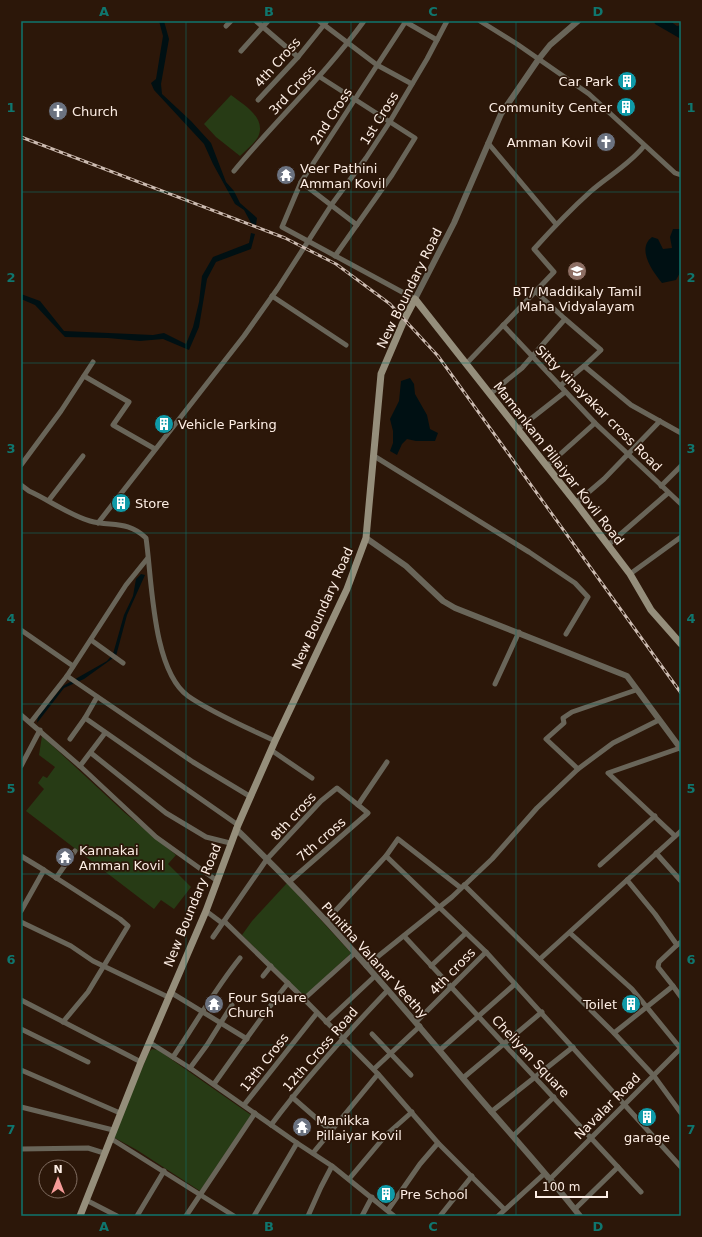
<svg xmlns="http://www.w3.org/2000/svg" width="702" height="1237" font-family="'DejaVu Sans',sans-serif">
  <rect width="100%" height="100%" fill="#2c1709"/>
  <g fill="#273b15">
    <path d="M231 95C244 105 267 118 258 137 254 144 246 150 240 156L216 137 204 124Z"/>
    <path d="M42 736 125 813 176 855 168 864 191 887 174 909 161 900 154 909 26 811 44 789 38 783 43 776 47 778 55 767 39 755Z"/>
    <path d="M287 883 351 953 304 997 242 935 252 921Z"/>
    <path d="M152 1049 158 1050 251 1115 200 1191 137 1150 113 1137 149 1052Z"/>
  </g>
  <g fill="#001013">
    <path d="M159 21H164L169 39 161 84 162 94 191 121 211 143 226 182 234 191 240 203 257 218 256 225 251 223 244 210 235 204 213 164 204 144 154 90 151 83 156 79 163 36Z"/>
    <path d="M654 21H670L677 26 681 25V39L655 24Z"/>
    <path d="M673 229H681V271L676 280 662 283C653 272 636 249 652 237L658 239 663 249 672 248 670 237Z"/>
    <path d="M251 233 255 234 251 249 216 262 207 279 199 327 189 350 163 339 140 341 108 338 65 337 35 305 21 299V294L40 301 64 331 153 335 164 333 186 344 193 327 199 302 202 276 213 257 249 243Z"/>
    <path d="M410 378 414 384 415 394 427 415 430 429 438 433 435 441H416L407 439 402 444 397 455 390 451 393 443V431L390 419 399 401 401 381Z"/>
    <path d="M141 574 145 575 127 615 116 656 84 679 64 688 37 723 38 716 63 686 107 661 113 654 124 615 133 596 136 579Z"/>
  </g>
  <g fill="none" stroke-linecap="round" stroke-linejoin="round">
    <g stroke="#696559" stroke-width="5">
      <path d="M256 21 298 57"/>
      <path d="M319 21 377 65 412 84"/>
      <path d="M404 21 437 40"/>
      <path d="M406 21 301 182 282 227 415 299"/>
      <path d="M480 21 517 44 589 94 675 173 681 175"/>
      <path d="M226 26 231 21"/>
      <path d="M241 51 268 21"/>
      <path d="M320 77 415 138 392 175 335 256"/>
      <path d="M258 100 298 57 327 21"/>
      <path d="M488 143 556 224"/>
      <path d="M234 171C276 120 325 75 364 21"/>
      <path d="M301 182 357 225"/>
      <path d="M272 296 346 345"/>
      <path d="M565 319 601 350 584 366"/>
      <path d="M503 325 595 423 681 504"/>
      <path d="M466 364 554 272 534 249C552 229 570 210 590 192 608 176 629 165 644 146"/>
      <path d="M84 376 129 402 113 425 155 449"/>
      <path d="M560 386 584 366 631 405 681 433"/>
      <path d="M490 394 522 368 565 319 536 292"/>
      <path d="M518 429 565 392"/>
      <path d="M374 456 529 552 575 583 588 597 566 634"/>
      <path d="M21 465 61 411 93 362"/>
      <path d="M547 466 595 423"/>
      <path d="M21 485 29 491C49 500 69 515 90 521 111 527 127 520 146 538 152 578 152 670 188 696 212 713 248 728 275 741"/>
      <path d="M661 486 681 466"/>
      <path d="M49 500 83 456"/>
      <path d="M576 503 604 479 660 421"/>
      <path d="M98 523 244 336 278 288 332 204 366 158 389 123 427 59 447 21"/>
      <path d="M608 545 668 493"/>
      <path d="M630 574 681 537"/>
      <path d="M21 630 73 666"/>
      <path d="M91 640 123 663"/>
      <path d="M67 676 193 762 251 797"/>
      <path d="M495 684 519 632"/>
      <path d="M21 715 80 766 156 837 216 880"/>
      <path d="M85 718 238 825"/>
      <path d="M31 722 67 676 126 585 147 559"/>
      <path d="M70 739 85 718 97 697"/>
      <path d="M271 750 312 778"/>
      <path d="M91 753 166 813 206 837 230 843"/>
      <path d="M21 766 40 730"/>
      <path d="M80 766 105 733"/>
      <path d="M578 769 546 739 564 723 563 718 572 712 636 690"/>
      <path d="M358 805 387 762"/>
      <path d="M675 836 608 773 680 748"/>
      <path d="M656 853 681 881"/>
      <path d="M21 856 44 870 21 911"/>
      <path d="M386 856 486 952 681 1167"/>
      <path d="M600 865 655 816"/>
      <path d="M44 870 120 919 128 926 88 992 63 1022"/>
      <path d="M56 878 75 851"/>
      <path d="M627 880 655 914 677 945 681 942"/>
      <path d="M464 885 614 1033 654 1076 681 1113"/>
      <path d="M206 911 222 923"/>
      <path d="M224 921 298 993 378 1074 438 1143 504 1209"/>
      <path d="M326 921 386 856 398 839 461 888"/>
      <path d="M21 922 71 946 93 961 168 997"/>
      <path d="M570 933 632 989 681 1049"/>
      <path d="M404 936 641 1192"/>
      <path d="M213 937 267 859 321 801 337 788 368 813 290 881"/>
      <path d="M540 959 681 831"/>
      <path d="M366 966 452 897 492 859 537 808 578 769 613 743 659 720"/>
      <path d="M431 966 466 933"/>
      <path d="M263 976 271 966"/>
      <path d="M673 986 681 997"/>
      <path d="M170 992 247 1039"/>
      <path d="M304 999 355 953"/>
      <path d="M21 1000 141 1062"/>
      <path d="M326 1022 375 976"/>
      <path d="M416 1022 486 952"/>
      <path d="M21 1029 88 1062"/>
      <path d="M614 1033 673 986 658 967 659 962 677 945"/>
      <path d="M372 1034 411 1075"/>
      <path d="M149 1042 190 1068 297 1143 332 1166 394 1216"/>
      <path d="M440 1050 515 984"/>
      <path d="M173 1057C196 1023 215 989 240 958"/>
      <path d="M190 1068 207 1045 232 1005"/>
      <path d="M374 1069 420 1026"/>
      <path d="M21 1070 120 1113"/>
      <path d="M463 1078 542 1012"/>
      <path d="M214 1084C238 1050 262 1016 288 983"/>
      <path d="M292 1097 331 1131"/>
      <path d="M244 1105 317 1013"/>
      <path d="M21 1107 113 1130"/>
      <path d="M491 1112 573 1047"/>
      <path d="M271 1125C307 1077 347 1033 388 990"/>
      <path d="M513 1136 554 1097"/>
      <path d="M110 1138 234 1216"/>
      <path d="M21 1149 88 1148 104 1153"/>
      <path d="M313 1153 378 1074"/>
      <path d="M349 1179 386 1135 412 1112"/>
      <path d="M549 1180 681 1048"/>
      <path d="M86 1200 117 1216"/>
      <path d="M575 1209 618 1167"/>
      <path d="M388 1210 420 1164 438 1143"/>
      <path d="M137 1216 164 1171"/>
      <path d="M186 1216 255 1113"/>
      <path d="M254 1216 297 1143"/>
      <path d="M308 1216 321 1187 332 1166"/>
      <path d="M362 1216 372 1197"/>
      <path d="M440 1216 472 1176"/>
      <path d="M498 1216 544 1174"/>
    </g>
    <g stroke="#696559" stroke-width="6">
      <path d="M415 299 454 223 501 114 538 60 550 45 578 21"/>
      <path d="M366 538 406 566 443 601 455 608 627 676 681 749"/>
      <path d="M236 829C319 908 393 995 466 1082 504 1127 544 1170 580 1216"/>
    </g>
    <path stroke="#958e7b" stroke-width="7" d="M80 1216 141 1062 206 911 238 825 275 741 347 589 366 538 381 374 405 318 415 299 576 503 630 574 651 610 681 644"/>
    <g stroke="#ccbbb1" stroke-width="3">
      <path id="rail" d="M21 137 285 238 336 264 390 304 438 356 681 693"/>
    </g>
    <use href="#rail" stroke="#2c1709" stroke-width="1.5" stroke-dasharray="4.5" stroke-linecap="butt"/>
  </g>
  <path fill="none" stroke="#0f766e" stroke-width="1" stroke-opacity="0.55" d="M186 21V1216M351 21V1216M516 21V1216M21 192H681M21 363H681M21 533H681M21 704H681M21 874H681M21 1045H681"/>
  <defs>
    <g id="building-disc" transform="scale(1)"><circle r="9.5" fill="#0f9aa8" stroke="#2c1709"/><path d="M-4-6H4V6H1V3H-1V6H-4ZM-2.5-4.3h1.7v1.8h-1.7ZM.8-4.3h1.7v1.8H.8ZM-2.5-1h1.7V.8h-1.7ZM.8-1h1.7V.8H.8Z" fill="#fff"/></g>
    <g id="church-disc" transform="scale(1)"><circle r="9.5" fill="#6b7280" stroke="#2c1709"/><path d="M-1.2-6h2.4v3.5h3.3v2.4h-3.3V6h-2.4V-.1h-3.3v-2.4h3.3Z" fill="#fff"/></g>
    <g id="temple-disc" transform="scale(1)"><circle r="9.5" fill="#6b7280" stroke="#2c1709"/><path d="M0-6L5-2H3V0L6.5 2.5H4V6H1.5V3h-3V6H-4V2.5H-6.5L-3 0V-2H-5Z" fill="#fff"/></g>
    <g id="school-disc" transform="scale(1)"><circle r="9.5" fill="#8d6e63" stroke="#2c1709"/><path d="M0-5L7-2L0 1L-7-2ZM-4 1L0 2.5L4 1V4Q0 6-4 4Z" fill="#fff"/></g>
  </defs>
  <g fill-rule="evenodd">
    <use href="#building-disc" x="627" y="81"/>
    <use href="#building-disc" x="626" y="107"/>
    <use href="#church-disc" x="58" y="111"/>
    <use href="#church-disc" x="606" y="142"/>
    <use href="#temple-disc" x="286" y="175"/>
    <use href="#school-disc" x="577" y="271"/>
    <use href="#building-disc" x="164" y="424"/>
    <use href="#building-disc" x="121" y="503"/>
    <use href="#temple-disc" x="65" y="857"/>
    <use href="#temple-disc" x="214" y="1004"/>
    <use href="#building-disc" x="631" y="1004"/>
    <use href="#building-disc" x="647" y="1117"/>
    <use href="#temple-disc" x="302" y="1127"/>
    <use href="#building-disc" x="386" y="1194"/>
  </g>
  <g text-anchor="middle" stroke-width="3.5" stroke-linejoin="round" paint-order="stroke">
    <g font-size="13" fill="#fdeee5" stroke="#2c1709">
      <text transform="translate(277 62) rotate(-48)" y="5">4th Cross</text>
      <text transform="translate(292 90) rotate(-47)" y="5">3rd Cross</text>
      <text transform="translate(331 116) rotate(-57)" y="5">2nd Cross</text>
      <text transform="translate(379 118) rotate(-58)" y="5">1st Cross</text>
      <text transform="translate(409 288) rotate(-64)" y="5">New Boundary Road</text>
      <text transform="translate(599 408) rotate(45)" y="5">Sitty vinayakar cross Road</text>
      <text transform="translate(559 463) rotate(52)" y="5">Mamankam Pillaiyar Kovil Road</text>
      <text transform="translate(322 608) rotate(-66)" y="5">New Boundary Road</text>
      <text transform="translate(293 816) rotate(-47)" y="5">8th cross</text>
      <text transform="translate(321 839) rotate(-41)" y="5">7th cross</text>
      <text transform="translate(192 905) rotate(-68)" y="5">New Boundary Road</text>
      <text transform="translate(375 960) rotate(48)" y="5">Punitha Valanar Veethy</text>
      <text transform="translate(452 971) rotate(-46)" y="5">4th cross</text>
      <text transform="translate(320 1049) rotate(-49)" y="5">12th Cross Road</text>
      <text transform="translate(531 1056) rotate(47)" y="5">Cheliyan Square</text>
      <text transform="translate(264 1062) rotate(-52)" y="5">13th Cross</text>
      <text transform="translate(607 1106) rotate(-45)" y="5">Navalar Road</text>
    </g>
    <g font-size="13" fill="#fdeee5" stroke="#2c1709" text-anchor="start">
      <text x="613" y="86" text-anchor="end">Car Park</text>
      <text x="612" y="112" text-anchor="end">Community Center</text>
      <text x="72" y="116">Church</text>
      <text x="592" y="147" text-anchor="end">Amman Kovil</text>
      <text x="300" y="173">Veer Pathini<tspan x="300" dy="15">Amman Kovil</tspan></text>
      <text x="577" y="296" text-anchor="middle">BT/ Maddikaly Tamil<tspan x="577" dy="15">Maha Vidyalayam</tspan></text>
      <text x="178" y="429">Vehicle Parking</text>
      <text x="135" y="508">Store</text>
      <text x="79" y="855">Kannakai<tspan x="79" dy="15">Amman Kovil</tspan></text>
      <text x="228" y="1002">Four Square<tspan x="228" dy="15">Church</tspan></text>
      <text x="617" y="1009" text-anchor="end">Toilet</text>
      <text x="316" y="1125">Manikka<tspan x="316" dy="15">Pillaiyar Kovil</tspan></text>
      <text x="647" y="1142" text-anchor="middle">garage</text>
      <text x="400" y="1199">Pre School</text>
    </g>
  </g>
  <rect width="702" height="1237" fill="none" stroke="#2c1709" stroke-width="44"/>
  <g transform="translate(58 1179)"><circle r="19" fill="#2c1709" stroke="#806d61"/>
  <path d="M0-3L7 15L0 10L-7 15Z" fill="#f59b98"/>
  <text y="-6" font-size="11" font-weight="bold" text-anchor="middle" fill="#fdeee5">N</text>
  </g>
  <path d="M536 1191v6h71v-6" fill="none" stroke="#fdeee5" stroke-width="2"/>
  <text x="542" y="1191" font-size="12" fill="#fdeee5" stroke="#2c1709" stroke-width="3" paint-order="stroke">100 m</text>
  <rect x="22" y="22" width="658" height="1193" fill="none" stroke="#0f766e" stroke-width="1.5"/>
  <g font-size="13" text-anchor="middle" font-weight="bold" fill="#0f766e">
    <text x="104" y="16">A</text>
    <text x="269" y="16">B</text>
    <text x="433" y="16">C</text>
    <text x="598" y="16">D</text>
    <text x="11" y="112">1</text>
    <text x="691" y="112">1</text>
    <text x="11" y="282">2</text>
    <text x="691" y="282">2</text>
    <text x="11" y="453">3</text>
    <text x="691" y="453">3</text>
    <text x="11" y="623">4</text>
    <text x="691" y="623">4</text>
    <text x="11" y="793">5</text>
    <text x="691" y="793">5</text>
    <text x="11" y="964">6</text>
    <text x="691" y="964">6</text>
    <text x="11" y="1134">7</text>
    <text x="691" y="1134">7</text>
    <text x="104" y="1231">A</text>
    <text x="269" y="1231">B</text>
    <text x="433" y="1231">C</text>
    <text x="598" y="1231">D</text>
  </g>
</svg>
